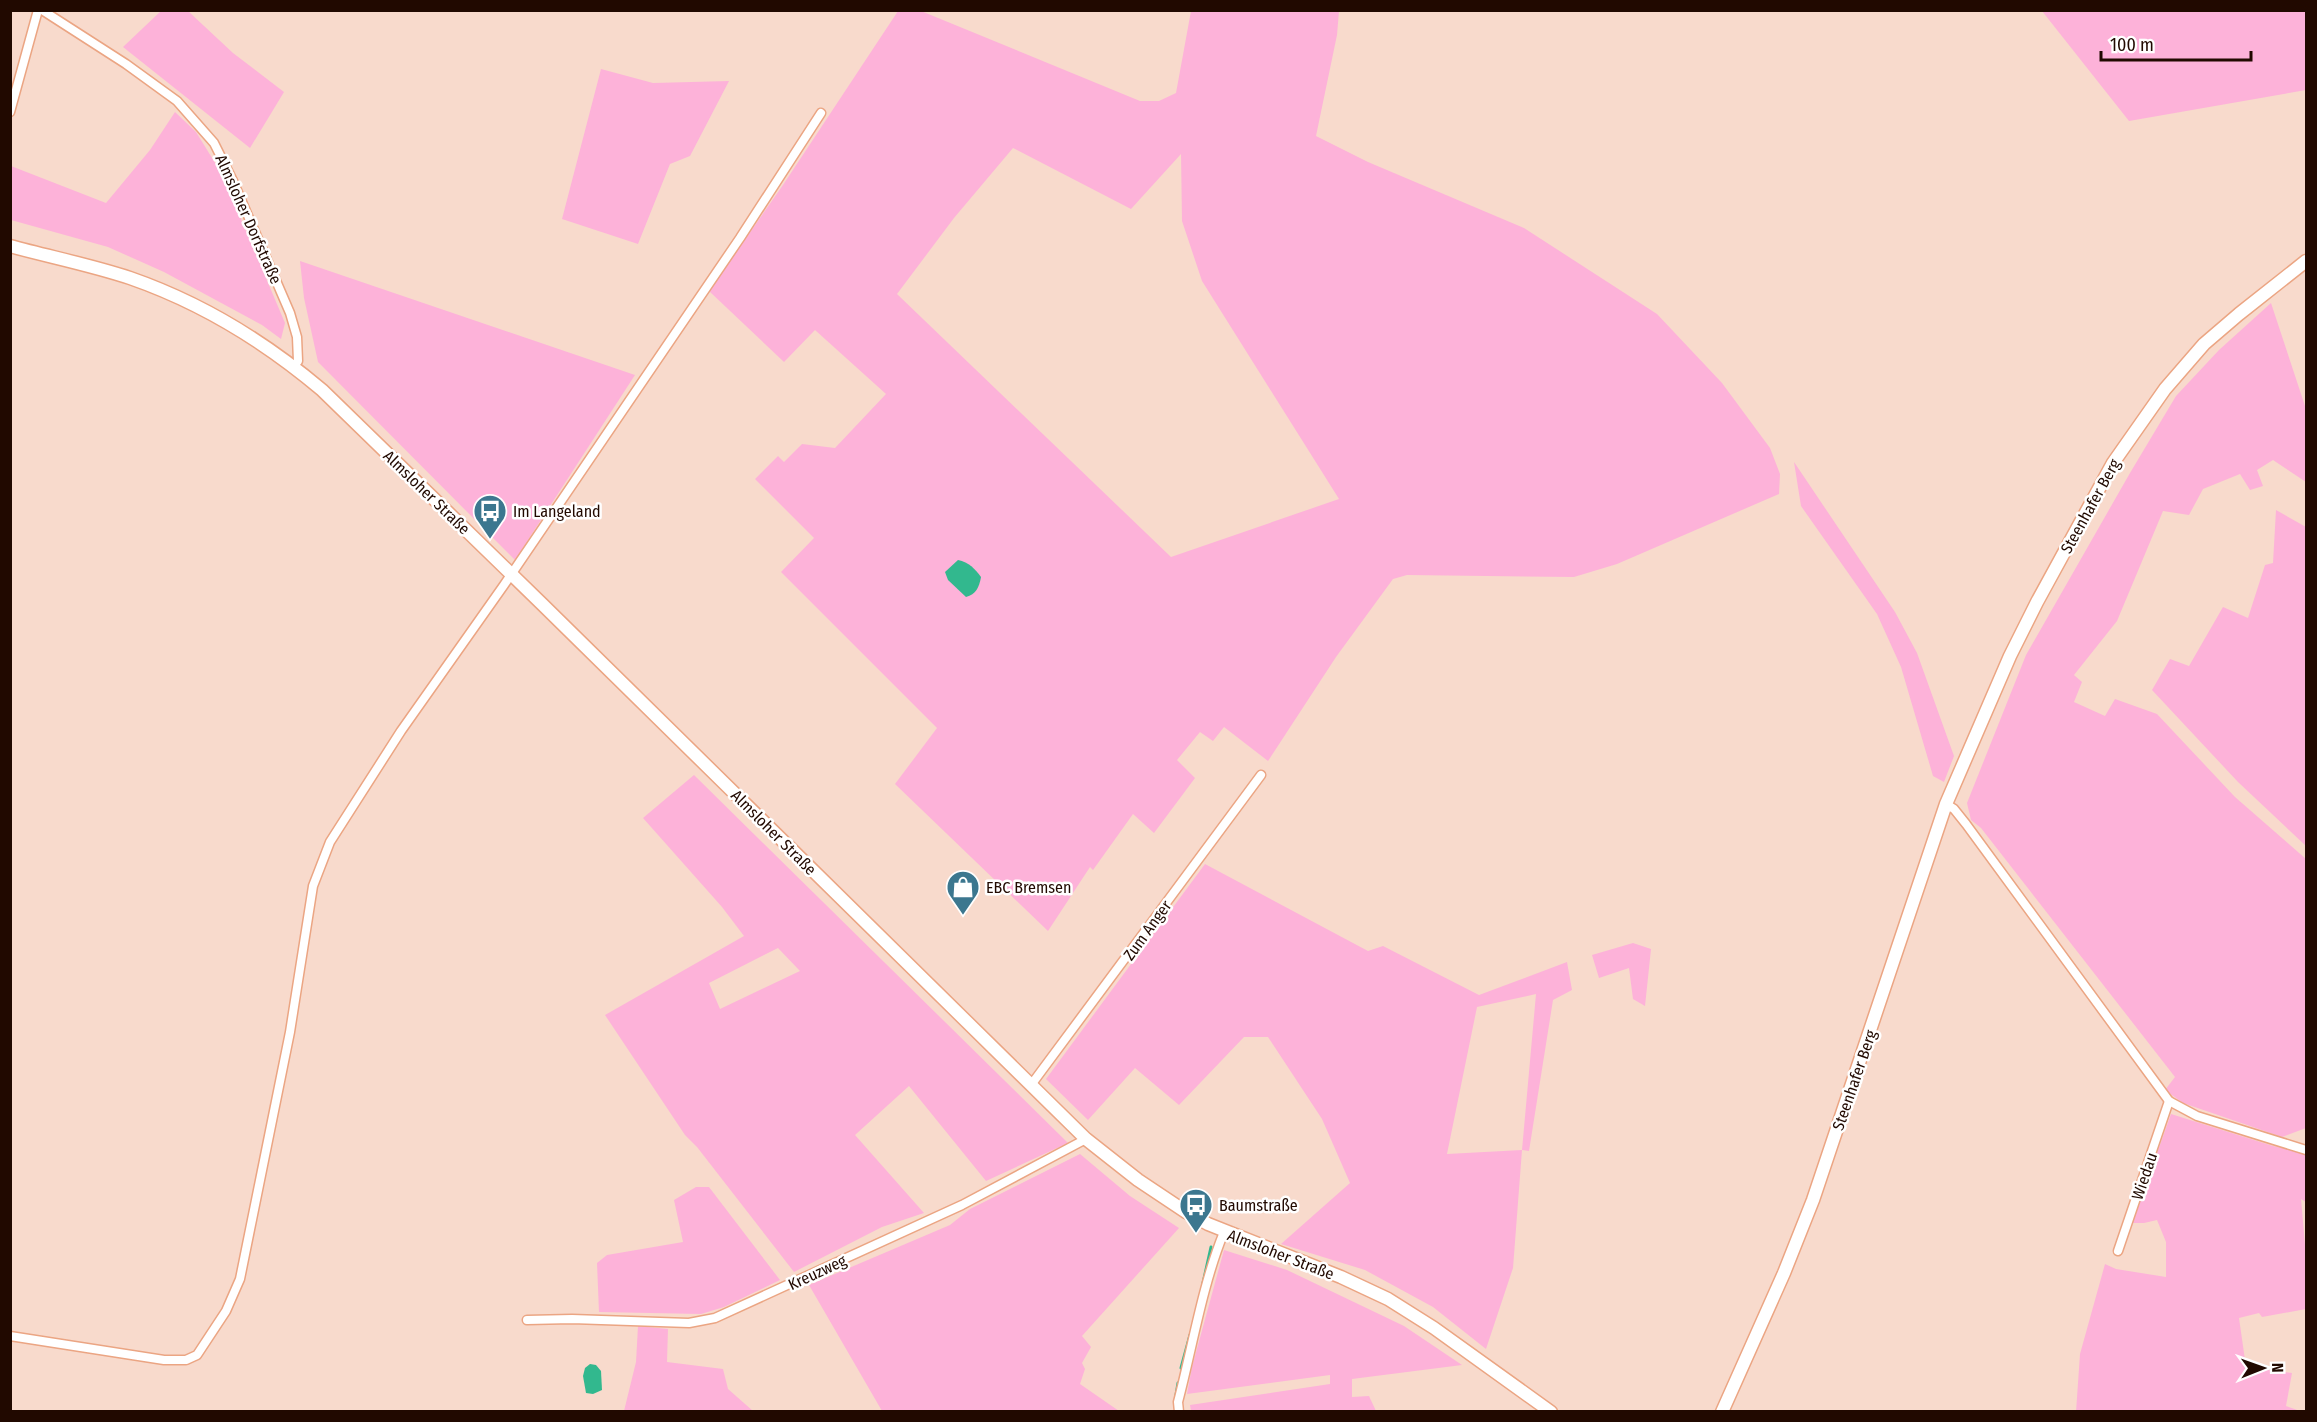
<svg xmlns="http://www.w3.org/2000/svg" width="2317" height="1422" font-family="'Fira Sans Condensed',sans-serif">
  <rect width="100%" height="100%" fill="#f8dacc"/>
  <g fill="#fdb2d9" fill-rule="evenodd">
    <path d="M162 10 188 11 233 53 284 92 250 148 123 47Z"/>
    <path d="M898 11H921L1140 101H1159L1176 93 1191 11H1339L1337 35 1316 136 1368 162 1524 228 1657 314 1722 383 1770 448 1780 474 1779 494 1617 564 1574 577 1407 575 1393 579 1336 657 1268 761 1224 727 1213 741 1200 732 1177 760 1195 778 1154 833 1133 814 1093 870 1090 867 1048 931 895 784 937 728 781 572 814 538 755 479 778 456 784 462 802 444 835 448 886 394 815 330 784 362 709 291 783 185ZM1013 148 1131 209 1181 154 1182 221 1202 281 1339 499 1171 557 897 294 954 218Z"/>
    <path d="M2042 11H2306V90L2129 121Z"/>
    <path d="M601 69 653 83 729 81 690 156 670 164 638 244 562 219Z"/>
    <path d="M175 112 196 132 222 174 285 323 281 339 262 325 164 272 108 247 11 220V166L106 203 150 150Z"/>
    <path d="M300 261 635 375 515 560 318 362 304 298Z"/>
    <path d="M2271 303 2306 409V482L2273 460 2257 470 2263 486 2250 490 2240 474 2203 489 2189 515 2163 511 2117 621 2074 675 2082 682 2074 702 2105 716 2115 699 2157 714 2235 797 2306 859V1128L2282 1137 2183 1103 2165 1090 2175 1077 1981 828 1971 820 1967 803 2026 655 2130 473 2176 396 2219 350Z"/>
    <path d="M1794 462 1895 612 1917 653 1954 756 1944 782 1933 776 1901 667 1877 614 1801 506Z"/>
    <path d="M2276 510 2306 527V846L2238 782 2152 690 2170 659 2189 666 2223 607 2248 618 2265 565 2273 563Z"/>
    <path d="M694 775 1068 1143 986 1181 909 1086 855 1135 924 1213 882 1227 794 1272 697 1147 685 1135 605 1015 744 936 722 907 643 818ZM778 948 800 971 720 1009 709 983Z"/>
    <path d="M1205 864 1368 951 1383 946 1479 995 1567 962 1572 990 1553 1000 1529 1151 1522 1150 1513 1268 1486 1349 1433 1307 1365 1270 1281 1244 1350 1183 1322 1119 1268 1037H1244L1179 1105 1135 1068 1088 1120 1046 1079ZM1536 994 1522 1150 1447 1154 1477 1007Z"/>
    <path d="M1633 943 1651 949 1645 1006 1633 999 1629 968 1599 978 1592 955Z"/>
    <path d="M2171 1114 2273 1146 2306 1153V1202L2301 1199 2306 1256V1309L2262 1317 2259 1313 2239 1318 2246 1367 2292 1373 2286 1406 2300 1411 2076 1412 2080 1354 2105 1264 2116 1269 2166 1277V1242L2157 1220 2144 1223H2132Z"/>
    <path d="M1080 1154 1130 1196 1179 1228 1082 1336 1091 1347 1082 1363 1085 1369 1080 1384 1119 1411H882L809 1285 950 1225 970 1209Z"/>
    <path d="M696 1187H709L780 1280 724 1307 701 1314 599 1312 597 1263 607 1255 683 1242 674 1200Z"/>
    <path d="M1224 1250 1287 1270 1404 1326 1462 1365 1352 1379V1397L1369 1396 1376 1411H1191L1190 1405 1330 1384V1375L1187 1394 1192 1367Z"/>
    <path d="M638 1326 668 1329 667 1362 723 1369 728 1389 753 1411H624L636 1362Z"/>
  </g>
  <g fill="#32b88e">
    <path d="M958 560C969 562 975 569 981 577 979 588 976 594 966 597L948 580 945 572Z"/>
    <path d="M590 1364 596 1365 601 1371 602 1390 593 1394 586 1393 583 1376 585 1368Z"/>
  </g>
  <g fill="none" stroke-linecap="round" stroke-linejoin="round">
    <g stroke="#32b88e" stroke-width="3">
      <path d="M1203 1283 1211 1247"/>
      <path d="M1181 1368 1190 1335"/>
      <path d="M1176 1395 1178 1383"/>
    </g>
    <g stroke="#eba583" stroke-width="11">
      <g id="street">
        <path d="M42 10 126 64 177 101 214 143 233 181 290 313 297 337 298 361 294 366"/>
        <path d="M10 112 38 10"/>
        <path d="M1946 804 1954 809 1966 824 2169 1101 2197 1116 2306 1150"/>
        <path d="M1031 1085 1261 775"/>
        <path d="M2118 1251 2169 1101"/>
        <path d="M527 1320 572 1319 689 1323 715 1318 962 1205 1086 1139"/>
        <path d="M10 1336 164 1360H186L197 1355 226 1311 240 1279 290 1032 313 886 330 842 401 731 504 585 740 238 821 113"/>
        <path d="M1179 1412 1178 1402C1193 1345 1202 1286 1224 1232"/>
      </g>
    </g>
    <g stroke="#eba583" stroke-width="15">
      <g id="secondary">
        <path d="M10 246C50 257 91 265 130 278 202 303 264 341 322 390L542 604 1086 1139 1138 1180 1186 1212 1208 1224 1341 1277 1388 1299 1434 1328 1551 1412"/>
        <path d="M1722 1412 1784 1273 1813 1200 1946 804 2010 656 2037 602 2113 463 2165 389 2204 344 2239 314 2306 261"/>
      </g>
    </g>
    <use href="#street" stroke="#fff" stroke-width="8"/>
    <use href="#secondary" stroke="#fff" stroke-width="12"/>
  </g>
  <defs>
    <g id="bus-pin" transform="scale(1.725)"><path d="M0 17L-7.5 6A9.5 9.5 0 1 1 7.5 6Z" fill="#3c778f" stroke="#fff"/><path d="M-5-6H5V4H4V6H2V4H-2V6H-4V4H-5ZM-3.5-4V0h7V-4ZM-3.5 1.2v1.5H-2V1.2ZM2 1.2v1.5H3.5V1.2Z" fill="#fff"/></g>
    <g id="shop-pin" transform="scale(1.725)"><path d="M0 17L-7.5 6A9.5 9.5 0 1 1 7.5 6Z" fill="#3c778f" stroke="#fff"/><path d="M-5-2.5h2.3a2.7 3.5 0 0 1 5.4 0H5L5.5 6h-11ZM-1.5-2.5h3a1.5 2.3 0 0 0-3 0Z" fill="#fff"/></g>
  </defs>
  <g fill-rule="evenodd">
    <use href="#bus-pin" x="490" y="511"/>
    <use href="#shop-pin" x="963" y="887"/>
    <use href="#bus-pin" x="1196" y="1205"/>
  </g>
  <g text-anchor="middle" stroke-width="5" stroke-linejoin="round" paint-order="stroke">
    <g font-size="16" fill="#210900" stroke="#fff">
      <text transform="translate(249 219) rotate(66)" y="6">Almsloher Dorfstraße</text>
      <text transform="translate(427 492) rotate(44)" y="6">Almsloher Straße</text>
      <text transform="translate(2090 506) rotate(-61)" y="6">Steenhafer Berg</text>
      <text transform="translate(774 832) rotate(45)" y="6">Almsloher Straße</text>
      <text transform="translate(1147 930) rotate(-54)" y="6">Zum Anger</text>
      <text transform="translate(1854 1080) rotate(-71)" y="6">Steenhafer Berg</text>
      <text transform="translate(2144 1176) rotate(-71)" y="6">Wiedau</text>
      <text transform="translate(1281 1254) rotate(21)" y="6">Almsloher Straße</text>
      <text transform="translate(817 1272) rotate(-25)" y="6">Kreuzweg</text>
    </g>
    <g font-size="16" fill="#210900" stroke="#fff" text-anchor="start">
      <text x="513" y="517">Im Langeland</text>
      <text x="986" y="893">EBC Bremsen</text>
      <text x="1219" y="1211">Baumstraße</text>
    </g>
  </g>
  <rect width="2317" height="1422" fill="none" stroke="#210900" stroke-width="24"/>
  <g transform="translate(2263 1368) rotate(89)" stroke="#ffffff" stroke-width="4.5" paint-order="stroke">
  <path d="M0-4.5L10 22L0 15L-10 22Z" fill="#210900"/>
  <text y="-9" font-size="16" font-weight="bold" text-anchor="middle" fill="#210900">N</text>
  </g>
  <path d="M2101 51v9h150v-9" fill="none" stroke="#210900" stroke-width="3"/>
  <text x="2110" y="51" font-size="18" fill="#210900" stroke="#ffffff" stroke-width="4.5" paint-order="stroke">100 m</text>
</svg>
